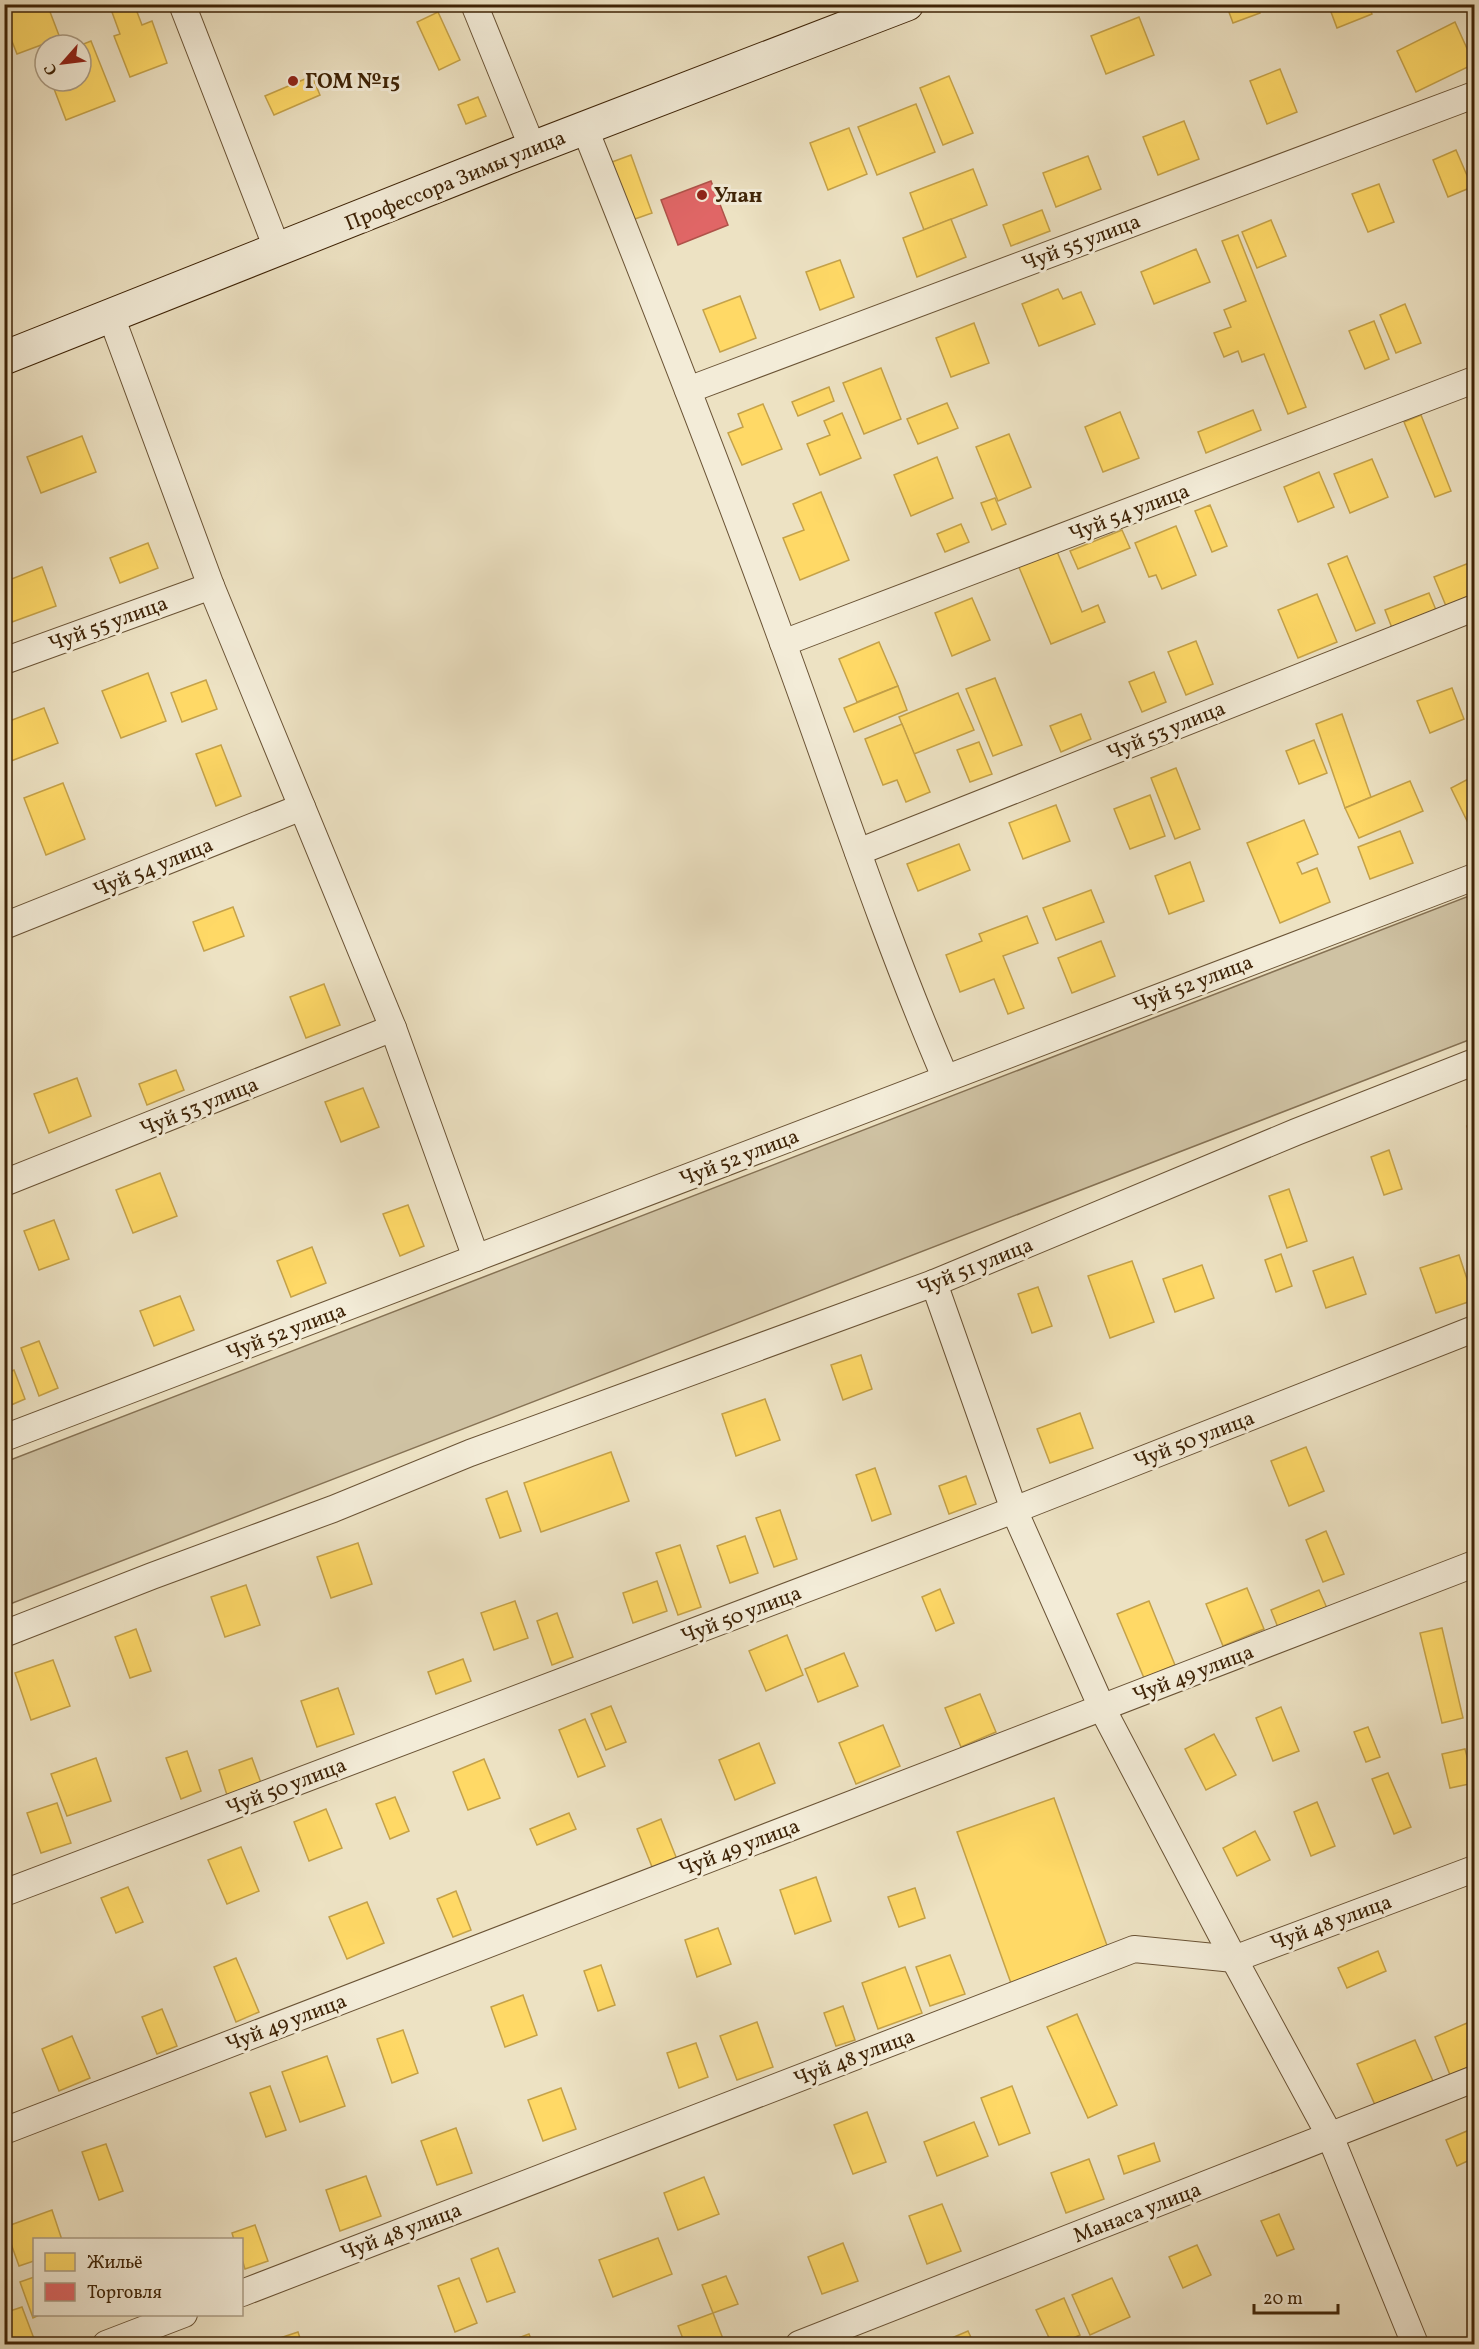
<svg xmlns="http://www.w3.org/2000/svg" width="1479" height="2349" font-family="Vollkorn,serif">
  <rect width="100%" height="100%" fill="#ede2c3"/>
  <filter id="stains"><feTurbulence type="fractalNoise" baseFrequency=".00333" numOctaves="4"/><feColorMatrix values="0 0 0 0 .2 0 0 0 0 .09 0 0 0 0 .02 0 0 0 .5 -.17"/></filter>
  <radialGradient id="worn" r=".72"><stop offset=".6" stop-color="#630" stop-opacity="0"/><stop offset="1" stop-color="#630" stop-opacity=".3"/></radialGradient>
  <path fill="#cfc2a3" stroke="#867254" stroke-width="1.5" d="M1474 894V1038L5 1606V1462Z"/>
  <g fill="#ffd966" stroke="#c5a249" stroke-width="1.5">
    <path d="M4 4H47L60 38 17 54 4 21Z"/>
    <path d="M77 4H97L80 11Z"/>
    <path d="M109 4H134L142 25 152 21 167 63 130 77 114 36 120 34Z"/>
    <path d="M1226 4H1257L1260 13 1233 23Z"/>
    <path d="M1328 4H1368L1372 14 1337 28Z"/>
    <path d="M438 12 460 60 439 70 417 22Z"/>
    <path d="M1139 17 1154 55 1106 74 1091 36Z"/>
    <path d="M1455 22 1474 64 1416 92 1397 51Z"/>
    <path d="M91 41 115 101 66 120 51 81H81V45Z"/>
    <path d="M1280 69 1297 112 1267 124 1250 81Z"/>
    <path d="M312 76 320 95 274 115 265 96Z"/>
    <path d="M949 76 973 133 943 145 920 88Z"/>
    <path d="M478 97 486 116 466 124 458 105Z"/>
    <path d="M916 104 935 152 877 175 858 127Z"/>
    <path d="M1184 121 1199 159 1158 175 1143 137Z"/>
    <path d="M849 128 867 174 828 190 810 143Z"/>
    <path d="M1456 150 1472 187 1448 197 1433 160Z"/>
    <path d="M631 155 652 213 632 220 612 162Z"/>
    <path d="M1088 156 1101 189 1056 207 1043 173Z"/>
    <path d="M973 169 987 205 924 230 910 193Z"/>
    <path d="M1379 184 1394 222 1368 232 1352 194Z"/>
    <path d="M1042 210 1050 231 1011 246 1003 225Z"/>
    <path d="M951 219 966 257 917 277 903 238Z"/>
    <path d="M1271 220 1286 256 1257 268 1242 232Z"/>
    <path d="M1238 235 1306 407 1288 414 1264 354 1242 362 1238 351 1224 357 1214 333 1231 327 1224 310 1246 301 1222 241Z"/>
    <path d="M1196 249 1210 282 1154 304 1141 272Z"/>
    <path d="M840 260 854 297 820 310 806 272Z"/>
    <path d="M1058 289 1063 299 1081 292 1095 324 1039 346 1022 304Z"/>
    <path d="M740 296 756 338 720 352 703 310Z"/>
    <path d="M1405 304 1421 343 1396 353 1380 315Z"/>
    <path d="M1374 321 1389 359 1365 369 1349 331Z"/>
    <path d="M974 323 989 363 951 377 936 338Z"/>
    <path d="M881 368 901 419 864 434 843 383Z"/>
    <path d="M829 387 834 401 798 416 792 402Z"/>
    <path d="M947 403 958 428 918 444 907 419Z"/>
    <path d="M763 404 782 449 742 465 728 433 743 427 738 414Z"/>
    <path d="M1253 410 1261 430 1206 453 1198 432Z"/>
    <path d="M1120 412 1139 458 1103 472 1085 427Z"/>
    <path d="M842 413 861 458 820 475 807 444 830 435 824 421Z"/>
    <path d="M1421 415 1451 491 1435 497 1404 422Z"/>
    <path d="M1009 434 1031 487 998 501 976 447Z"/>
    <path d="M82 436 96 472 41 493 27 457Z"/>
    <path d="M937 457 953 498 911 516 894 475Z"/>
    <path d="M1372 459 1388 497 1350 513 1334 474Z"/>
    <path d="M1319 472 1334 507 1298 522 1284 487Z"/>
    <path d="M821 492 849 560 800 580 783 538 804 530 793 504Z"/>
    <path d="M995 498 1006 524 992 530 981 503Z"/>
    <path d="M1210 505 1227 546 1212 552 1195 511Z"/>
    <path d="M961 524 969 542 945 552 937 534Z"/>
    <path d="M1176 526 1196 575 1162 589 1156 575 1149 577 1135 543Z"/>
    <path d="M1122 530 1130 548 1078 569 1070 551Z"/>
    <path d="M148 543 158 568 120 583 110 558Z"/>
    <path d="M1056 549 1082 612 1098 605 1105 622 1051 644 1018 565Z"/>
    <path d="M1347 556 1375 623 1356 631 1328 564Z"/>
    <path d="M1469 563 1474 576V594L1446 606 1434 577Z"/>
    <path d="M42 567 56 606 12 622 4 602V582Z"/>
    <path d="M1429 593 1436 610 1392 628 1385 610Z"/>
    <path d="M1317 594 1337 642 1298 658 1278 610Z"/>
    <path d="M972 598 990 640 952 656 935 613Z"/>
    <path d="M1196 641 1213 684 1186 695 1168 652Z"/>
    <path d="M879 642 898 686 857 702 839 659Z"/>
    <path d="M1154 672 1166 702 1142 712 1129 682Z"/>
    <path d="M148 673 166 721 121 738 102 691Z"/>
    <path d="M995 678 1022 745 993 756 966 689Z"/>
    <path d="M206 680 217 709 182 722 171 693Z"/>
    <path d="M898 686 907 710 854 732 844 708Z"/>
    <path d="M1452 688 1464 719 1430 733 1417 701Z"/>
    <path d="M958 693 974 730 914 754 899 717Z"/>
    <path d="M44 708 58 743 11 761 4 744V723Z"/>
    <path d="M1081 714 1091 739 1061 752 1050 726Z"/>
    <path d="M1342 714 1371 797 1345 808 1316 724Z"/>
    <path d="M902 724 930 792 906 802 897 780 883 785 865 739Z"/>
    <path d="M1314 740 1327 773 1299 784 1286 751Z"/>
    <path d="M979 742 992 774 970 782 957 750Z"/>
    <path d="M221 745 241 796 216 806 196 754Z"/>
    <path d="M1176 768 1200 829 1175 839 1151 778Z"/>
    <path d="M1474 776V830L1472 831 1451 788Z"/>
    <path d="M1410 781 1423 811 1359 838 1345 808Z"/>
    <path d="M63 783 85 839 46 855 24 798Z"/>
    <path d="M1150 795 1165 836 1130 849 1114 809Z"/>
    <path d="M1056 805 1070 841 1023 859 1009 823Z"/>
    <path d="M1304 820 1318 854 1297 863 1302 874 1317 868 1330 902 1280 923 1247 843Z"/>
    <path d="M1400 831 1413 863 1370 879 1358 847Z"/>
    <path d="M959 844 970 870 918 891 907 864Z"/>
    <path d="M1190 862 1204 901 1169 914 1155 876Z"/>
    <path d="M1091 890 1104 922 1056 940 1043 908Z"/>
    <path d="M233 907 244 936 204 951 193 922Z"/>
    <path d="M1027 916 1038 943 1003 956 1024 1008 1008 1014 994 979 960 992 946 955 982 941 979 934Z"/>
    <path d="M1101 941 1115 976 1072 993 1058 958Z"/>
    <path d="M324 984 340 1025 306 1038 290 997Z"/>
    <path d="M176 1070 184 1090 147 1105 139 1084Z"/>
    <path d="M77 1078 91 1116 49 1133 34 1094Z"/>
    <path d="M363 1088 379 1127 341 1142 325 1102Z"/>
    <path d="M1474 1124V1149L1467 1126Z"/>
    <path d="M1389 1150 1402 1189 1384 1195 1371 1157Z"/>
    <path d="M160 1173 177 1216 133 1233 116 1190Z"/>
    <path d="M1289 1189 1307 1241 1287 1248 1269 1196Z"/>
    <path d="M408 1205 424 1246 400 1256 383 1214Z"/>
    <path d="M54 1220 69 1259 39 1270 24 1231Z"/>
    <path d="M312 1247 326 1283 291 1297 277 1261Z"/>
    <path d="M1281 1254 1292 1286 1276 1292 1265 1260Z"/>
    <path d="M1459 1255 1474 1300 1436 1313 1420 1268Z"/>
    <path d="M1353 1257 1366 1294 1326 1308 1313 1271Z"/>
    <path d="M1132 1261 1154 1322 1110 1338 1088 1276Z"/>
    <path d="M1202 1265 1214 1298 1175 1312 1163 1279Z"/>
    <path d="M1038 1287 1052 1326 1032 1333 1018 1294Z"/>
    <path d="M180 1296 194 1330 154 1346 140 1311Z"/>
    <path d="M39 1341 58 1388 39 1396 21 1348Z"/>
    <path d="M861 1355 872 1389 843 1400 831 1365Z"/>
    <path d="M14 1370 25 1399 4 1408V1374Z"/>
    <path d="M765 1399 780 1440 736 1456 722 1414Z"/>
    <path d="M1080 1413 1093 1448 1050 1463 1037 1429Z"/>
    <path d="M1306 1447 1324 1491 1289 1506 1271 1461Z"/>
    <path d="M611 1452 629 1501 541 1532 524 1483Z"/>
    <path d="M875 1468 891 1514 872 1521 856 1475Z"/>
    <path d="M966 1476 976 1504 949 1514 939 1486Z"/>
    <path d="M507 1491 521 1531 500 1538 486 1499Z"/>
    <path d="M780 1510 797 1559 774 1567 756 1518Z"/>
    <path d="M1326 1531 1344 1574 1323 1582 1306 1540Z"/>
    <path d="M745 1536 758 1573 730 1583 717 1546Z"/>
    <path d="M358 1543 372 1584 331 1598 317 1557Z"/>
    <path d="M680 1545 701 1607 678 1615 656 1553Z"/>
    <path d="M657 1581 667 1611 633 1623 623 1593Z"/>
    <path d="M246 1585 260 1625 225 1637 211 1597Z"/>
    <path d="M1247 1588 1264 1629 1223 1646 1206 1604Z"/>
    <path d="M940 1589 954 1623 936 1631 922 1597Z"/>
    <path d="M1319 1590 1330 1615 1281 1635 1271 1610Z"/>
    <path d="M515 1601 528 1638 494 1650 481 1613Z"/>
    <path d="M1149 1601 1175 1665 1144 1678 1117 1614Z"/>
    <path d="M557 1613 573 1657 552 1665 537 1621Z"/>
    <path d="M1442 1628 1463 1718 1442 1723 1420 1633Z"/>
    <path d="M136 1629 151 1671 130 1678 115 1637Z"/>
    <path d="M787 1635 803 1675 766 1691 749 1651Z"/>
    <path d="M844 1653 858 1686 818 1702 805 1669Z"/>
    <path d="M463 1659 471 1681 436 1694 428 1672Z"/>
    <path d="M53 1660 70 1706 31 1720 15 1673Z"/>
    <path d="M338 1688 354 1734 317 1747 301 1701Z"/>
    <path d="M980 1694 996 1732 961 1747 945 1708Z"/>
    <path d="M611 1706 626 1742 606 1750 591 1714Z"/>
    <path d="M1281 1707 1299 1751 1273 1761 1256 1718Z"/>
    <path d="M585 1719 605 1766 578 1777 559 1730Z"/>
    <path d="M883 1725 900 1766 856 1784 839 1743Z"/>
    <path d="M1368 1727 1380 1757 1366 1762 1354 1732Z"/>
    <path d="M1214 1734 1236 1775 1206 1790 1185 1749Z"/>
    <path d="M759 1743 775 1783 735 1800 719 1760Z"/>
    <path d="M1465 1749 1474 1783 1450 1788 1442 1754Z"/>
    <path d="M187 1751 201 1791 181 1799 166 1758Z"/>
    <path d="M96 1758 111 1801 67 1816 51 1774Z"/>
    <path d="M252 1758 261 1783 227 1795 219 1770Z"/>
    <path d="M484 1759 500 1798 468 1810 453 1772Z"/>
    <path d="M1388 1773 1411 1827 1394 1834 1372 1779Z"/>
    <path d="M395 1797 409 1831 390 1839 376 1804Z"/>
    <path d="M1054 1798 1109 1951 1012 1986 957 1832Z"/>
    <path d="M1317 1802 1335 1846 1311 1856 1294 1812Z"/>
    <path d="M57 1803 71 1843 41 1853 27 1813Z"/>
    <path d="M326 1809 342 1848 309 1861 294 1822Z"/>
    <path d="M569 1813 576 1829 537 1845 530 1829Z"/>
    <path d="M661 1819 678 1862 654 1872 637 1829Z"/>
    <path d="M1255 1831 1270 1860 1237 1876 1223 1848Z"/>
    <path d="M241 1847 259 1891 227 1904 208 1860Z"/>
    <path d="M816 1877 831 1921 795 1934 780 1890Z"/>
    <path d="M128 1887 143 1922 116 1933 101 1898Z"/>
    <path d="M915 1888 925 1918 899 1927 888 1897Z"/>
    <path d="M456 1891 471 1930 453 1937 437 1899Z"/>
    <path d="M367 1902 384 1943 347 1959 329 1917Z"/>
    <path d="M718 1928 731 1964 697 1977 685 1940Z"/>
    <path d="M1378 1951 1386 1971 1347 1988 1338 1968Z"/>
    <path d="M950 1955 965 1994 930 2006 916 1967Z"/>
    <path d="M236 1958 259 2012 236 2022 214 1967Z"/>
    <path d="M601 1965 615 2005 598 2011 584 1971Z"/>
    <path d="M905 1967 922 2013 878 2029 862 1983Z"/>
    <path d="M523 1995 537 2035 505 2047 491 2007Z"/>
    <path d="M843 2006 855 2040 836 2046 824 2013Z"/>
    <path d="M162 2009 177 2046 157 2054 142 2017Z"/>
    <path d="M1077 2014 1117 2105 1088 2118 1047 2027Z"/>
    <path d="M1474 2020V2065L1450 2075 1435 2037Z"/>
    <path d="M757 2022 773 2067 737 2080 720 2036Z"/>
    <path d="M403 2030 418 2073 392 2083 377 2039Z"/>
    <path d="M72 2036 90 2078 59 2091 42 2049Z"/>
    <path d="M1415 2040 1433 2081 1375 2105 1357 2064Z"/>
    <path d="M696 2043 708 2077 679 2088 667 2053Z"/>
    <path d="M327 2056 345 2106 300 2122 282 2072Z"/>
    <path d="M270 2086 286 2130 266 2137 250 2093Z"/>
    <path d="M1012 2086 1030 2133 999 2145 981 2098Z"/>
    <path d="M561 2088 576 2129 543 2141 528 2100Z"/>
    <path d="M867 2112 886 2162 853 2174 834 2125Z"/>
    <path d="M974 2122 988 2156 937 2176 924 2142Z"/>
    <path d="M456 2128 472 2173 437 2185 421 2141Z"/>
    <path d="M1474 2128V2158L1457 2166 1446 2140Z"/>
    <path d="M1154 2143 1160 2161 1124 2174 1118 2156Z"/>
    <path d="M106 2144 123 2191 99 2200 82 2152Z"/>
    <path d="M1089 2159 1104 2199 1066 2213 1051 2173Z"/>
    <path d="M366 2176 381 2216 340 2231 326 2190Z"/>
    <path d="M704 2177 719 2214 678 2230 664 2193Z"/>
    <path d="M942 2204 961 2251 927 2264 909 2216Z"/>
    <path d="M52 2210 62 2240H34V2261L19 2266 5 2227Z"/>
    <path d="M1279 2214 1294 2249 1277 2256 1261 2221Z"/>
    <path d="M255 2225 268 2261 245 2269 242 2259V2240H234L232 2233Z"/>
    <path d="M658 2238 672 2274 613 2297 599 2260Z"/>
    <path d="M843 2243 858 2281 822 2294 808 2257Z"/>
    <path d="M1197 2245 1211 2275 1183 2288 1169 2257Z"/>
    <path d="M498 2248 515 2292 487 2302 471 2259Z"/>
    <path d="M726 2276 738 2304 713 2313 702 2285Z"/>
    <path d="M34 2277V2314H41L33 2318 20 2282Z"/>
    <path d="M459 2278 477 2323 455 2332 438 2286Z"/>
    <path d="M1112 2278 1130 2317 1090 2335 1072 2295Z"/>
    <path d="M1064 2298 1080 2335 1060 2344H1052L1036 2310Z"/>
    <path d="M22 2307 36 2344H4V2313Z"/>
    <path d="M713 2313 725 2344H685L678 2326Z"/>
    <path d="M968 2331 974 2344H938Z"/>
    <path d="M298 2332 302 2344H279L277 2339Z"/>
    <path d="M529 2334 533 2344H502Z"/>
  </g>
  <path fill="#e06666" stroke="#af5249" stroke-width="1.5" d="M711 181 728 225 678 245 661 200Z"/>
  <g fill="none" stroke-linecap="round" stroke-linejoin="round">
    <g stroke="#6a5335" stroke-width="28">
      <g id="street">
        <path d="M182 4 278 251"/>
        <path d="M474 4 533 149"/>
        <path d="M585 129C653 299 720 470 783 643 836 788 884 935 945 1077"/>
        <path d="M111 316 211 586 393 1028 476 1258"/>
        <path d="M688 390 1474 95"/>
        <path d="M783 643 1474 380"/>
        <path d="M4 661 211 586"/>
        <path d="M858 852 1474 608"/>
        <path d="M4 926 302 807"/>
        <path d="M4 1183 393 1028"/>
        <path d="M934 1283 1014 1510 1102 1708 1234 1959 1330 2136 1415 2344"/>
        <path d="M4 1438 1474 877"/>
        <path d="M4 1634 152 1576 333 1509 470 1453 934 1283 1296 1132 1474 1062"/>
        <path d="M4 1893 1014 1510 1474 1329"/>
        <path d="M4 2131 1474 1564"/>
        <path d="M242 2293 1134 1949 1234 1959 1474 1869"/>
        <path d="M106 2344 184 2314"/>
        <path d="M799 2344 1474 2079"/>
      </g>
    </g>
    <g stroke="#3e2306" stroke-width="35">
      <path id="secondary" d="M4 358 507 158 907 4"/>
    </g>
    <use href="#street" stroke="#f3ecd8" stroke-width="26"/>
    <use href="#secondary" stroke="#f3ecd8" stroke-width="33"/>
  </g>
  <g fill="#8f2418" stroke="#f3ecd8" stroke-width="2">
    <circle cx="293" cy="81" r="6"/>
    <circle cx="702" cy="195" r="6"/>
  </g>
  <g text-anchor="middle" stroke-width="6" stroke-linejoin="round" paint-order="stroke">
    <g font-size="21" font-weight="bold" fill="#3e2306" stroke="#f3ecd8" text-anchor="start">
      <text x="305" y="88">ГОМ №15</text>
      <text x="714" y="202">Улан</text>
    </g>
    <g font-size="21" fill="#3e2306" stroke="#f3ecd8">
      <text transform="translate(455 180) rotate(-22)" y="7">Профессора Зимы улица</text>
      <text transform="translate(1081 242) rotate(-21)" y="7">Чуй 55 улица</text>
      <text transform="translate(1129 512) rotate(-21)" y="7">Чуй 54 улица</text>
      <text transform="translate(108 623) rotate(-20)" y="7">Чуй 55 улица</text>
      <text transform="translate(1166 730) rotate(-22)" y="7">Чуй 53 улица</text>
      <text transform="translate(153 867) rotate(-22)" y="7">Чуй 54 улица</text>
      <text transform="translate(1193 983) rotate(-21)" y="7">Чуй 52 улица</text>
      <text transform="translate(199 1106) rotate(-22)" y="7">Чуй 53 улица</text>
      <text transform="translate(739 1157) rotate(-21)" y="7">Чуй 52 улица</text>
      <text transform="translate(975 1266) rotate(-22)" y="7">Чуй 51 улица</text>
      <text transform="translate(286 1331) rotate(-21)" y="7">Чуй 52 улица</text>
      <text transform="translate(1194 1439) rotate(-21)" y="7">Чуй 50 улица</text>
      <text transform="translate(741 1614) rotate(-21)" y="7">Чуй 50 улица</text>
      <text transform="translate(1193 1673) rotate(-21)" y="7">Чуй 49 улица</text>
      <text transform="translate(286 1786) rotate(-21)" y="7">Чуй 50 улица</text>
      <text transform="translate(739 1847) rotate(-21)" y="7">Чуй 49 улица</text>
      <text transform="translate(1331 1922) rotate(-20)" y="7">Чуй 48 улица</text>
      <text transform="translate(286 2022) rotate(-21)" y="7">Чуй 49 улица</text>
      <text transform="translate(854 2057) rotate(-21)" y="7">Чуй 48 улица</text>
      <text transform="translate(1137 2212) rotate(-21)" y="7">Манаса улица</text>
      <text transform="translate(401 2231) rotate(-21)" y="7">Чуй 48 улица</text>
    </g>
  </g>
  <rect width="1479" height="2349" fill="none" stroke="#ede2c3" stroke-width="24"/>
  <rect x="6" y="6" width="1467" height="2337" fill="none" stroke="#3e2306" stroke-width="3"/>
  <rect x="12" y="12" width="1455" height="2325" fill="none" stroke="#3e2306" stroke-width="1.5"/>
  <rect x="33" y="2238" width="210" height="78" fill="#f3ecd8" stroke="#ab9c84" stroke-width="1.5"/>
  <rect x="45" y="2253" width="30" height="18" fill="#ffd966" stroke="#ab9c84" stroke-width="1.5"/>
  <text x="87" y="2268" font-size="18" fill="#3e2306">Жильё</text>
  <rect x="45" y="2283" width="30" height="18" fill="#e06666" stroke="#ab9c84" stroke-width="1.5"/>
  <text x="87" y="2298" font-size="18" fill="#3e2306">Торговля</text>
  <g transform="translate(63 63) rotate(242)"><circle r="28" fill="#f3ecd8" stroke="#ab9c84" stroke-width="1.5"/>
  <path d="M0-4.5L10 22L0 15L-10 22Z" fill="#8f2418"/>
  <text y="-9" font-size="16" font-weight="bold" text-anchor="middle" fill="#3e2306">С</text>
  </g>
  <path d="M1254 2304v9h84v-9" fill="none" stroke="#3e2306" stroke-width="3"/>
  <text x="1263" y="2304" font-size="18" fill="#3e2306" stroke="#f3ecd8" stroke-width="4.5" paint-order="stroke">20 m</text>
  <rect width="100%" height="100%" filter="url(#stains)"/>
  <rect width="100%" height="100%" fill="url(#worn)"/>
</svg>
